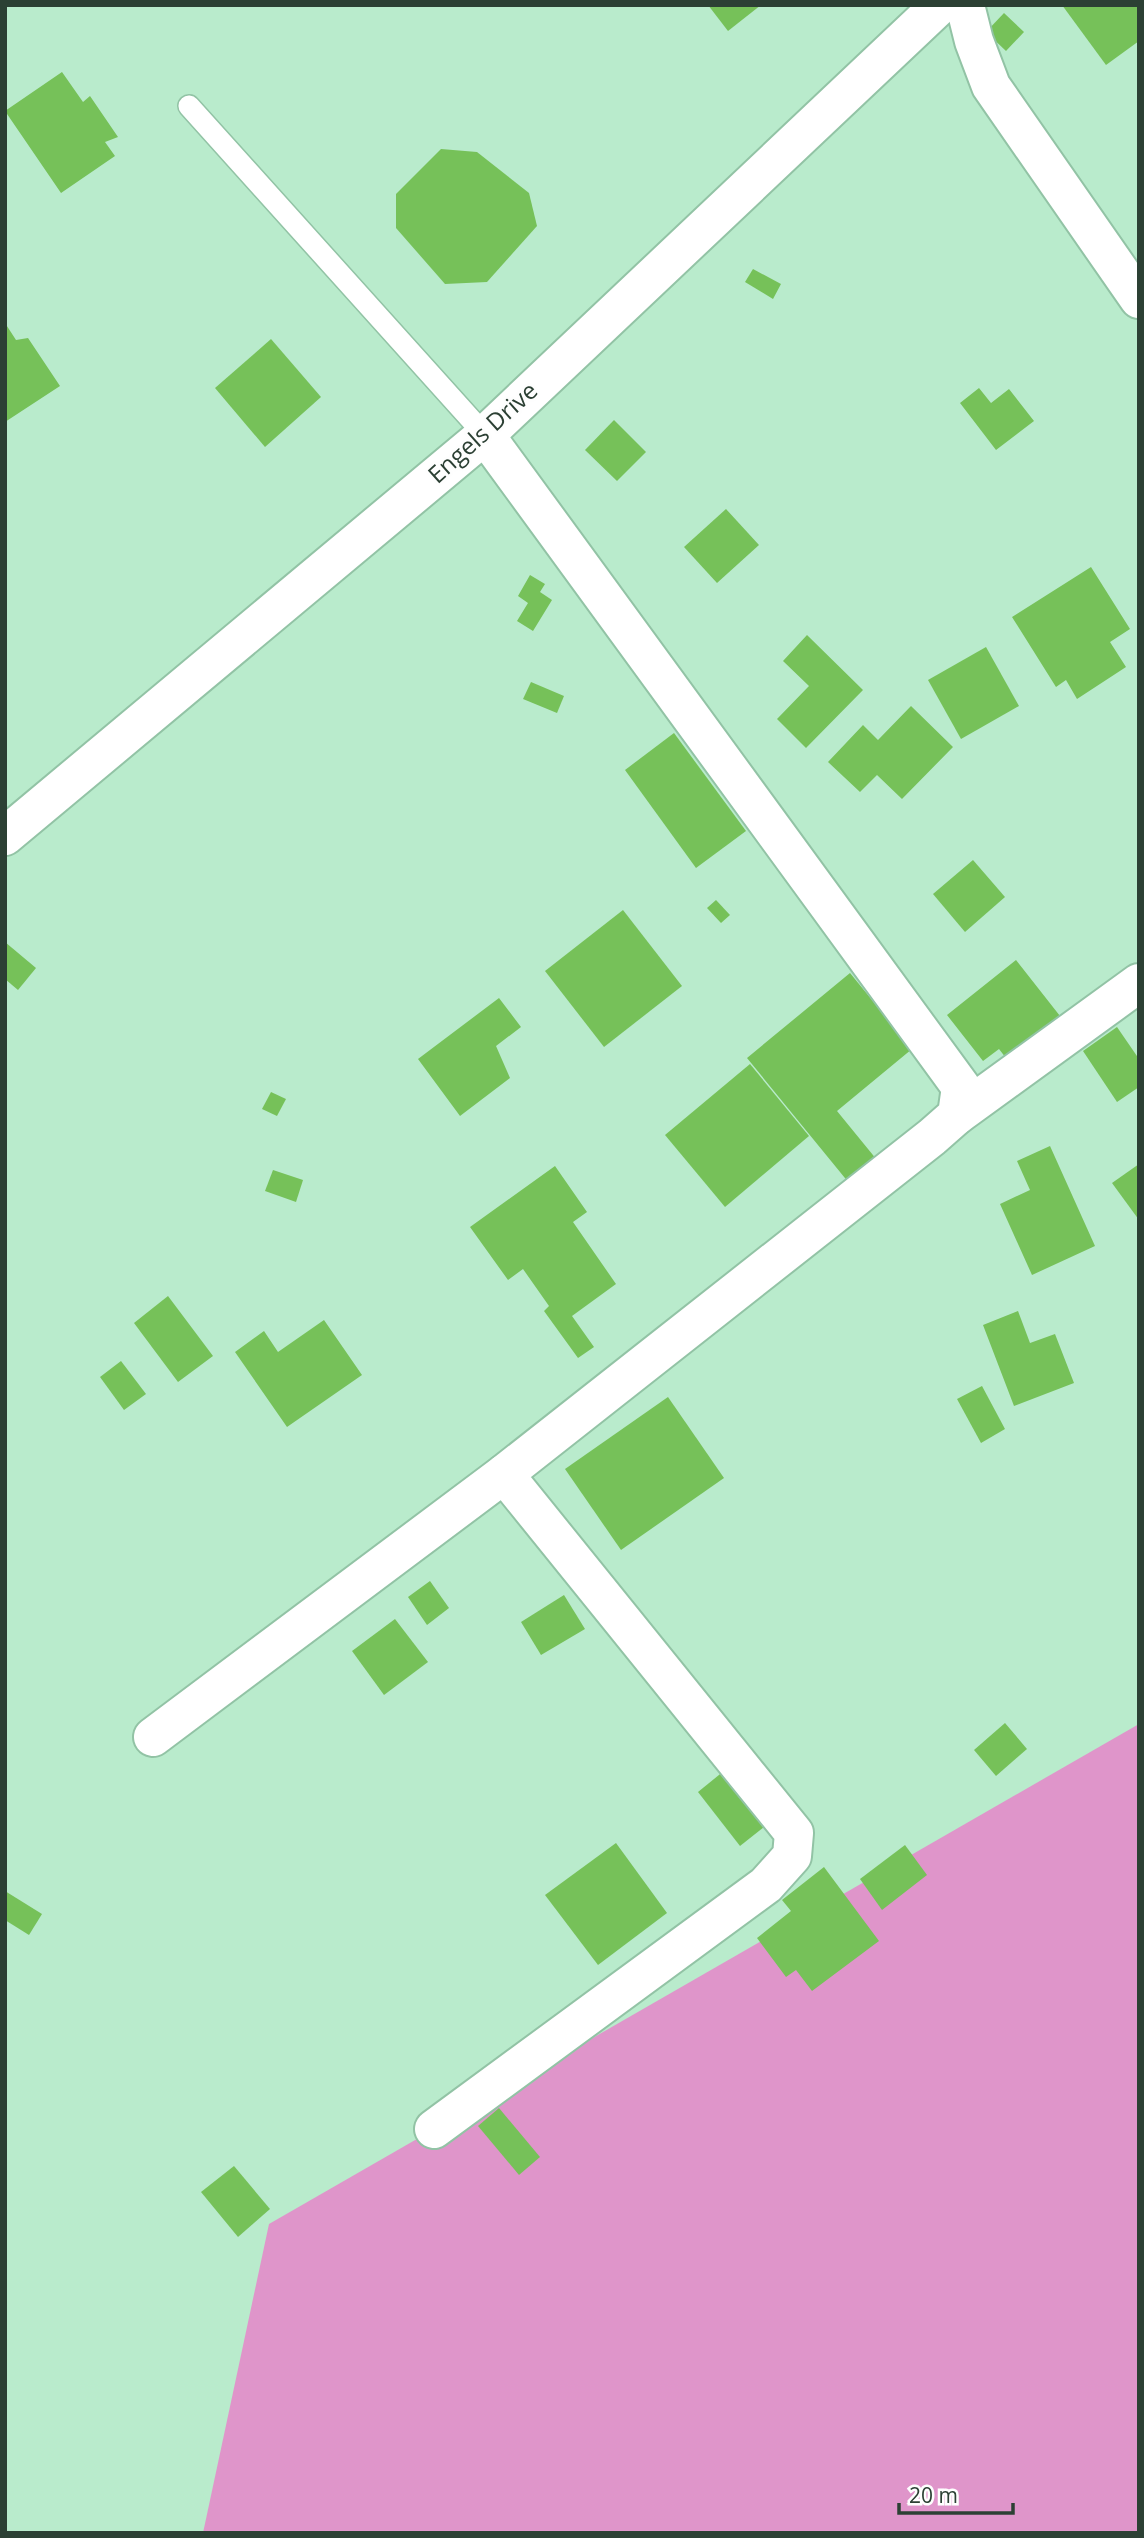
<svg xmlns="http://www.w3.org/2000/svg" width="1144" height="2538" font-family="'Open Sans',sans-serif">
  <rect width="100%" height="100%" fill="#b9ebcc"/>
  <path fill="#df95ca" d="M1139 1724V2533H203L269 2224Z"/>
  <g fill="#76c159">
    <path d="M708 5H761L728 31Z"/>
    <path d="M1062 5H1139V41L1106 65Z"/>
    <path d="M1004 13 1024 32 1006 51 986 32Z"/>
    <path d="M62 72 83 102 90 96 118 137 105 142 115 156 61 193 5 111Z"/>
    <path d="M441 149 477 152 529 193 537 226 487 282 445 284 396 228V194Z"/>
    <path d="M753 269 781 284 773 299 745 282Z"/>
    <path d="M5 323 16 340 28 338 60 386 5 422Z"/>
    <path d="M271 339 321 397 265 447 215 388Z"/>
    <path d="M979 388 991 403 1009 389 1034 421 996 450 960 403Z"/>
    <path d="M614 420 646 452 617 481 585 450Z"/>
    <path d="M726 509 759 545 717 583 684 547Z"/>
    <path d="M1091 567 1130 629 1110 642 1126 667 1077 699 1066 680 1056 687 1012 617Z"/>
    <path d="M530 575 545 584 540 592 552 600 533 631 517 621 528 603 518 596Z"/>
    <path d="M807 635 863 690 806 748 777 719 809 686 783 661Z"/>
    <path d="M986 647 1019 706 961 739 928 680Z"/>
    <path d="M531 682 564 696 557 713 523 699Z"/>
    <path d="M911 706 953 747 902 799 877 775 860 792 828 762 863 725 878 740Z"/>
    <path d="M674 733 746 831 696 868 625 770Z"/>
    <path d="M973 860 1005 897 965 932 933 894Z"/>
    <path d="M716 900 730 915 721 923 707 908Z"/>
    <path d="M623 910 682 986 604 1047 545 971Z"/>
    <path d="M5 942 36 968 18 990 5 979Z"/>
    <path d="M1016 960 1060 1016 1006 1058 999 1049 983 1061 947 1015Z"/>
    <path d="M850 973 912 1049 837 1111 877 1160 849 1183 747 1058Z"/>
    <path d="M499 998 521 1027 496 1046 510 1078 460 1116 418 1059Z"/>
    <path d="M1117 1027 1139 1059V1087L1117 1102 1083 1051Z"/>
    <path d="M750 1064 809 1136 725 1207 665 1135Z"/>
    <path d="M271 1092 286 1099 277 1116 262 1109Z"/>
    <path d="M1050 1146 1095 1246 1032 1275 1000 1204 1030 1190 1017 1161Z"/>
    <path d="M1139 1164V1220L1112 1183Z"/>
    <path d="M555 1166 587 1212 573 1222 616 1284 572 1316 594 1347 578 1358 544 1311 549 1306 523 1269 508 1280 470 1227Z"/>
    <path d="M273 1170 303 1180 296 1202 265 1191Z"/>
    <path d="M168 1296 213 1356 178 1382 134 1323Z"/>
    <path d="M1018 1311 1030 1343 1055 1334 1074 1383 1014 1406 983 1325Z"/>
    <path d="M324 1320 362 1375 287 1427 235 1352 264 1331 278 1352Z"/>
    <path d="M121 1361 146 1394 124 1410 100 1377Z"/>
    <path d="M982 1386 1005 1429 981 1443 957 1399Z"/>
    <path d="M668 1397 724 1478 621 1550 565 1469Z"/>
    <path d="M430 1581 449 1608 427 1625 408 1597Z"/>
    <path d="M564 1595 585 1629 541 1655 521 1622Z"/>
    <path d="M395 1619 428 1662 384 1695 352 1651Z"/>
    <path d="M1005 1723 1027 1749 996 1776 974 1750Z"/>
    <path d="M730 1766 773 1820 740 1846 698 1792Z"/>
    <path d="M616 1843 667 1913 598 1965 545 1895Z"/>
    <path d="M905 1845 927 1875 882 1910 860 1879Z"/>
    <path d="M824 1867 879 1941 812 1991 796 1970 786 1977 757 1938 791 1911 782 1900Z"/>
    <path d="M5 1891 42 1914 29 1935 5 1920Z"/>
    <path d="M499 2108 540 2157 519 2175 478 2126Z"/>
    <path d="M234 2166 270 2209 238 2237 201 2192Z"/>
  </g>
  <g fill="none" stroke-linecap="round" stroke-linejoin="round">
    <g stroke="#92c3a5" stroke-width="24">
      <path id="service" d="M189 106 485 435"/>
    </g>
    <g stroke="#92c3a5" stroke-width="42">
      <g id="minor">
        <path d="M965 5 974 41 991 86 1139 299"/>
        <path d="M957 1115 1139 983"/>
        <path d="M153 1737 504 1474"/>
        <path d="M434 2129 766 1885 792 1856 794 1833 504 1474 932 1137 957 1115 961 1087 485 435"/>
      </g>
    </g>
    <g stroke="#92c3a5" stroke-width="42">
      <path id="tertiary" d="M5 836 485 435 940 5"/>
    </g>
    <use href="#service" stroke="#fff" stroke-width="21"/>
    <use href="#minor" stroke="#fff" stroke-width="38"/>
    <use href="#tertiary" stroke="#fff" stroke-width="38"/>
  </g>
  <g text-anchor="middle" stroke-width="6" stroke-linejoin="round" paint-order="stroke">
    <g font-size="24" fill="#2c4034" stroke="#fefefe">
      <text transform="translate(483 433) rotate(-42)" y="8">Engels Drive</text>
    </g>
  </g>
  <rect width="1144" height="2538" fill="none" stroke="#2c4034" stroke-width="14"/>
  <path d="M899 2503v10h114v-10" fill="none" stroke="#2c4034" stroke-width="3.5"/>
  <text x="909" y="2503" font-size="21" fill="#2c4034" stroke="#fefefe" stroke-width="5" paint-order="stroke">20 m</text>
</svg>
